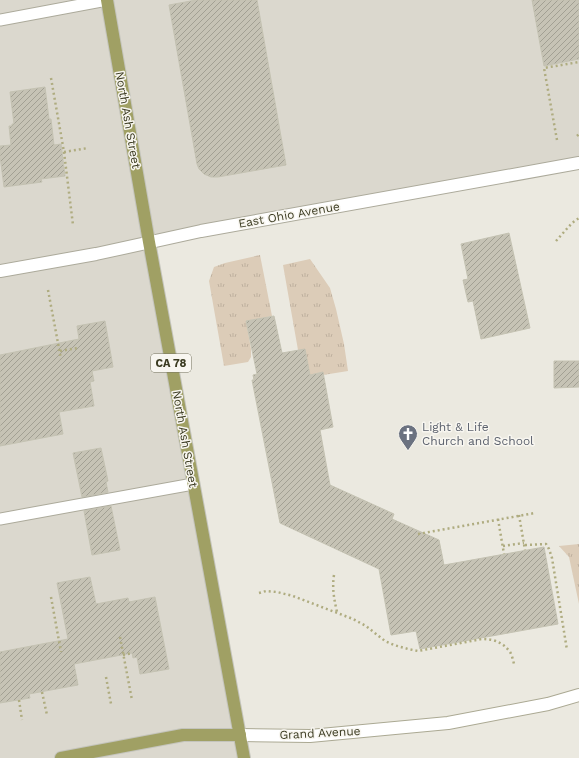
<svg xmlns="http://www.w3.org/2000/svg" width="579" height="758" font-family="'Work Sans',sans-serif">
  <defs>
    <pattern id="park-tufts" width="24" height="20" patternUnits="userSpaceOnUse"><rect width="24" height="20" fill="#dcccb8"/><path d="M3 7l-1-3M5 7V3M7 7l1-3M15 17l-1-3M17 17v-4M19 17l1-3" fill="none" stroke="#beb09e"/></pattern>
    <pattern id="building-hatch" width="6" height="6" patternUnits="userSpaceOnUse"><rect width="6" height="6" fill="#c6c3b5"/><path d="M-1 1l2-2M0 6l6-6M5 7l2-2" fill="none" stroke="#a2a093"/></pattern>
  </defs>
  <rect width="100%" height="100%" fill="#ebe9e0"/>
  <path fill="#dbd8ce" d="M0 0H579V163L149 242 244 758H0Z"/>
  <g fill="url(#park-tufts)">
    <path d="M260 255 272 316 246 321 251 349V357L248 362 224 366 209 281 214 267 225 263Z"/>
    <path d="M310 259 330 288 336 309 344 344 348 371 323 375 322 372 310 375 305 349 298 350 283 265Z"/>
    <path d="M579 544V604L569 557 559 546Z"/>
  </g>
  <g fill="url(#building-hatch)" stroke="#c4c2b2">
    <path d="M196 0H257L286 165 218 177H211L204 174 199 169 197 164 169 5Z"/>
    <path d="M532 0H579V59L544 66Z"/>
    <path d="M45 87 49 119H51L54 145 61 144 65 176 41 179 42 182 4 187 0 156V146L11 145 9 126H12V124H14L10 92Z"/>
    <path d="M509 233 530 328 481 339 473 301 468 302 463 280 468 279 461 244Z"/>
    <path d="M274 316 282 353 305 349 310 375 323 372 333 427 320 430 330 485 394 514 392 519 439 540 444 565 544 547 558 624 420 649 416 631 391 635 379 569 280 523 252 380H254L253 375 257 374 246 321Z"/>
    <path d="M105 321 113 367 92 371 94 381 90 382 94 406 59 412 63 434 0 446V355L79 339 77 326Z"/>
    <path d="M554 361H579V387L554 388Z"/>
    <path d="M101 448 108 481 106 482 108 492 82 497 73 453Z"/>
    <path d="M111 506 120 550 92 555 84 511Z"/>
    <path d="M90 577 96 604 128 598 129 602 155 597 169 669 140 674 137 657 133 658 132 653 74 664 78 685 29 694 30 698 0 703V652L68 639 57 583Z"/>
  </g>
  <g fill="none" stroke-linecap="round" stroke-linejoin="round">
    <g stroke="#acaa9b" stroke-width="13">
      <g id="service">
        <path d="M0 20 107 0"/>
        <path d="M0 519 193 484"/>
      </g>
    </g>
    <g stroke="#acaa9b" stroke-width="14">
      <path id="minor" d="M0 271 96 254 201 231 579 163"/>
    </g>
    <g stroke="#aba993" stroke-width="14">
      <path id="secondary" d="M240 735 310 736 448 723 548 704 579 695"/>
    </g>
    <g stroke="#c4c4bc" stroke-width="14">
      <g id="primary">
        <path d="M107 0 149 242 244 758"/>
        <path d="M61 758 183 735H240"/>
      </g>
    </g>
    <g stroke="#afac80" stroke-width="2.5" stroke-dasharray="2 3" stroke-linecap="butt">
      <path d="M51 78 64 152 73 225"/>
      <path d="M577 136 579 134"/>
      <path d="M557 140 544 68 579 62"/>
      <path d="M64 152 88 148"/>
      <path d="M556 241 572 223 579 218"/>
      <path d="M48 290 61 359"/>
      <path d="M60 351 78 348"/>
      <path d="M519 515 525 550"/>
      <path d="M498 519 504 554"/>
      <path d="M418 534 535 513"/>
      <path d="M525 545 546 544 549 549 552 558 567 650"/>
      <path d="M503 546 524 543"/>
      <path d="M334 575C332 588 334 599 337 612"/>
      <path d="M259 593 266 591 277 592 293 596 353 619 366 626 385 641 394 645 408 649 418 651 482 639C493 639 503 642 510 652 512 655 513 660 514 664"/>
      <path d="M51 597 61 652"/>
      <path d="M120 637 132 700"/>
      <path d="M123 655 132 653"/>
      <path d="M106 677 111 704"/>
      <path d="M42 692 47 715"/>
      <path d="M19 700 22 720"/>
    </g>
    <use href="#service" stroke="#fff" stroke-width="11"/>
    <use href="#minor" stroke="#fff" stroke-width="12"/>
    <use href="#secondary" stroke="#fff" stroke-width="12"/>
    <use href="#primary" stroke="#a0a064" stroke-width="12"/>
  </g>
  <defs>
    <g id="church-pin" transform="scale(1)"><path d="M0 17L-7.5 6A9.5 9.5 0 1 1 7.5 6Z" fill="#6b7280" stroke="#f8f6f0"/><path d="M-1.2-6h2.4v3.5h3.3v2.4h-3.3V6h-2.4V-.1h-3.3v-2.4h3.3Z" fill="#fff"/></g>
  </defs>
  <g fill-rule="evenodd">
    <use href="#church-pin" x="408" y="434"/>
  </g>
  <g text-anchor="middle" stroke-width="3" stroke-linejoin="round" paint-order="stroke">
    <rect fill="#f8f6f0" stroke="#74735f" stroke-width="1" x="151" y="354" width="40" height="18" rx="3"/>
    <g font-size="11" font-weight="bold" fill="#3b3b21">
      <text x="171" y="367">CA 78</text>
    </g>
    <g font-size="12" fill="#3b3b21" stroke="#f8f6f0">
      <text transform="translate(128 120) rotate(80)" y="4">North Ash Street</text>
      <text transform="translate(289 215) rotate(-10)" y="4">East Ohio Avenue</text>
      <text transform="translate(185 439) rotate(80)" y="4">North Ash Street</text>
      <text transform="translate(320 733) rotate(-3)" y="4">Grand Avenue</text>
    </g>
    <g font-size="12" fill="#5b616d" stroke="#f8f6f0" text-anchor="start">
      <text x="422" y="431">Light &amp; Life<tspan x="422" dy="14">Church and School</tspan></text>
    </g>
  </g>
</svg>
